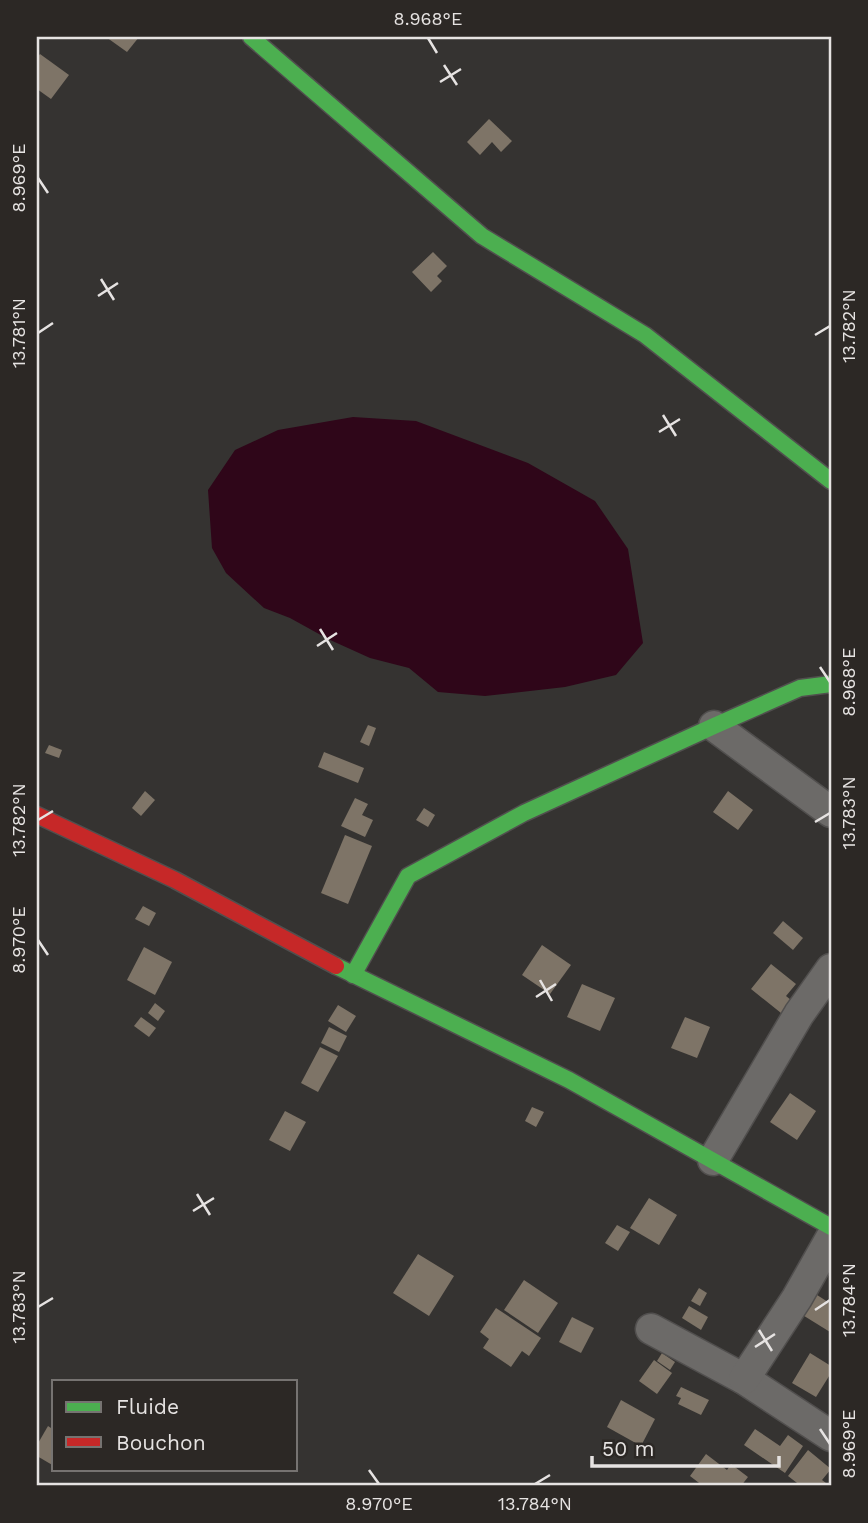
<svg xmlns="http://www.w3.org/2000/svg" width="868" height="1523" font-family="'Work Sans',sans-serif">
  <rect width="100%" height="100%" fill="#353331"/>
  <path fill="#2f0619" d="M353 417 416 421 528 463 595 501 628 549 643 643 616 675 565 687 485 696 438 692 409 668 370 658 328 639 290 618 264 608 226 573 212 548 208 490 235 450 278 430Z"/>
  <g fill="#7e7467">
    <path d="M106 37H139L127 52Z"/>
    <path d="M40 54 69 75 51 99 37 89V58Z"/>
    <path d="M489 119 512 141 501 152 492 142 480 155 467 142Z"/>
    <path d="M433 252 447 266 437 276 442 281 431 292 412 272Z"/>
    <path d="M368 725 376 728 369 746 360 742Z"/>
    <path d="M49 745 62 750 59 758 45 753Z"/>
    <path d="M324 752 364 768 358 783 318 767Z"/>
    <path d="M145 791 155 800 141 816 132 808Z"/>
    <path d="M728 791 753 810 738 830 713 812Z"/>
    <path d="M355 798 368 804 362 815 373 820 365 837 341 826Z"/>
    <path d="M424 808 435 815 428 827 416 820Z"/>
    <path d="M345 835 372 846 348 904 321 893Z"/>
    <path d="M143 906 156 913 149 926 135 919Z"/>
    <path d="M783 921 803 938 793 950 773 933Z"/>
    <path d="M542 945 571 965 550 994 522 975Z"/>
    <path d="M144 947 172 962 155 995 127 980Z"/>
    <path d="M771 964 796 984 786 996 791 1000 781 1013 751 989Z"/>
    <path d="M582 984 615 998 600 1031 567 1017Z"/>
    <path d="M155 1003 165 1011 158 1021 148 1013Z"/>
    <path d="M338 1005 356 1016 346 1032 328 1021Z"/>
    <path d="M141 1017 156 1028 149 1037 134 1026Z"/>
    <path d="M685 1017 710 1027 697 1058 671 1048Z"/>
    <path d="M329 1027 347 1036 339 1052 321 1043Z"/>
    <path d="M320 1047 338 1056 318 1092 301 1083Z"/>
    <path d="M790 1093 816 1111 797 1140 770 1122Z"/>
    <path d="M532 1107 544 1112 536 1127 525 1121Z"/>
    <path d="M285 1111 306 1122 290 1151 269 1140Z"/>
    <path d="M649 1198 677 1215 659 1245 630 1228Z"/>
    <path d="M617 1225 630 1232 618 1251 605 1243Z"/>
    <path d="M418 1254 454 1276 429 1316 393 1293Z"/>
    <path d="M524 1280 558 1303 538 1333 504 1310Z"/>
    <path d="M699 1288 707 1293 700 1306 691 1301Z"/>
    <path d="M814 1293 831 1304 830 1332 801 1314Z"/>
    <path d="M689 1306 708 1317 701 1330 682 1318Z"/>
    <path d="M496 1308 541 1338 529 1356 522 1351 511 1367 483 1348 489 1339 480 1332Z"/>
    <path d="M572 1317 594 1328 581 1353 559 1342Z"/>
    <path d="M662 1353 675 1362 670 1370 657 1361Z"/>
    <path d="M810 1353 831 1366V1373L816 1397 792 1383Z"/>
    <path d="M654 1360 672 1373 657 1394 639 1381Z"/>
    <path d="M681 1387 709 1400 701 1415 678 1404 681 1398 676 1396Z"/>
    <path d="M621 1400 655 1419 641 1446 607 1427Z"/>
    <path d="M48 1426 54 1430V1466L37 1456V1445Z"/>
    <path d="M755 1429 780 1446 788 1435 803 1446 785 1473 744 1445Z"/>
    <path d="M808 1450 831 1469 822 1480 830 1486H801L788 1476Z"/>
    <path d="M706 1454 727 1470 731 1464 748 1477 741 1486H703L690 1476Z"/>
  </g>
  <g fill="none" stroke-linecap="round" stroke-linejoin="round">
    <g stroke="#514f4e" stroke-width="33">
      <g id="street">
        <path d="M714 726 831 812"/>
        <path d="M713 1160 799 1014 831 969"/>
        <path d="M651 1329 744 1379 831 1436"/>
        <path d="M744 1379 797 1298 831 1238"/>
      </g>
    </g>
    <g stroke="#514f4e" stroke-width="19">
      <g id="fast">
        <path d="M251 37 482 236 645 335 831 481"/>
        <path d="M336 966 569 1080 831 1227"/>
        <path d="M353 975 408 876 524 813 714 726 800 688 831 684"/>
      </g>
    </g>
    <g stroke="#514f4e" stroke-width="19">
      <path id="jam" d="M37 815 175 880 336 966"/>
    </g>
    <use href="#street" stroke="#6c6a68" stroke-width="30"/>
    <use href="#fast" stroke="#4caf50" stroke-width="16"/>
    <use href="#jam" stroke="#c62828" stroke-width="16"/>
  </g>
  <path fill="none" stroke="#e6e3e2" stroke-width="2.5" d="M428 38 437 53M444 65 457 85M440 82 461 69M38 178 48 193M101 279 114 300M98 296 118 283M38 333 53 323M815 335 830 326M663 415 676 436M659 432 680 419M320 629 333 650M317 646 337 633M820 667 830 682M38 820 53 811M815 822 830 813M38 940 48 955M540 980 552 1001M536 997 556 984M197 1194 210 1215M193 1211 214 1198M38 1307 53 1298M815 1310 830 1300M759 1330 772 1351M755 1347 775 1334M820 1429 830 1444M369 1470 379 1484M535 1484 550 1475"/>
  <rect width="868" height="1523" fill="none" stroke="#2c2825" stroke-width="77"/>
  <rect x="52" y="1380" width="245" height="91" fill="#2c2825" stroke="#767371" stroke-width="2"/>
  <rect x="66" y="1402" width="35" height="10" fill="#4caf50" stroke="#767371" stroke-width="2"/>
  <text x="116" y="1414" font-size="21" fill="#e6e3e2">Fluide</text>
  <rect x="66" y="1437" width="35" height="10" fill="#c62828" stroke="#767371" stroke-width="2"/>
  <text x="116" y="1450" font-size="21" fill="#e6e3e2">Bouchon</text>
  <path d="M592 1456v10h187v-10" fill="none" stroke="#e6e3e2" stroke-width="3.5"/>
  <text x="602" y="1456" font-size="21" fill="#e6e3e2" stroke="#2c2825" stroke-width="5" paint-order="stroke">50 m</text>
  <rect x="38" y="38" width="792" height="1446" fill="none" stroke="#e6e3e2" stroke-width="2.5"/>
  <g font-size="18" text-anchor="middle" fill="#e6e3e2">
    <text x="428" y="25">8.968°E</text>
    <text transform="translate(19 178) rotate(-90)" y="6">8.969°E</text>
    <text transform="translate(849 326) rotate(-90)" y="6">13.782°N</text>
    <text transform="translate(19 333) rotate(-90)" y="6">13.781°N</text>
    <text transform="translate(849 682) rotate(-90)" y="6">8.968°E</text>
    <text transform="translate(849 813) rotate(-90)" y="6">13.783°N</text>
    <text transform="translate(19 820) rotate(-90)" y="6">13.782°N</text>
    <text transform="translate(19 940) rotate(-90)" y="6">8.970°E</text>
    <text transform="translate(849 1300) rotate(-90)" y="6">13.784°N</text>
    <text transform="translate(19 1307) rotate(-90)" y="6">13.783°N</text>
    <text transform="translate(849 1444) rotate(-90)" y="6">8.969°E</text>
    <text x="379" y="1510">8.970°E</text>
    <text x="535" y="1510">13.784°N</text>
  </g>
</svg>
